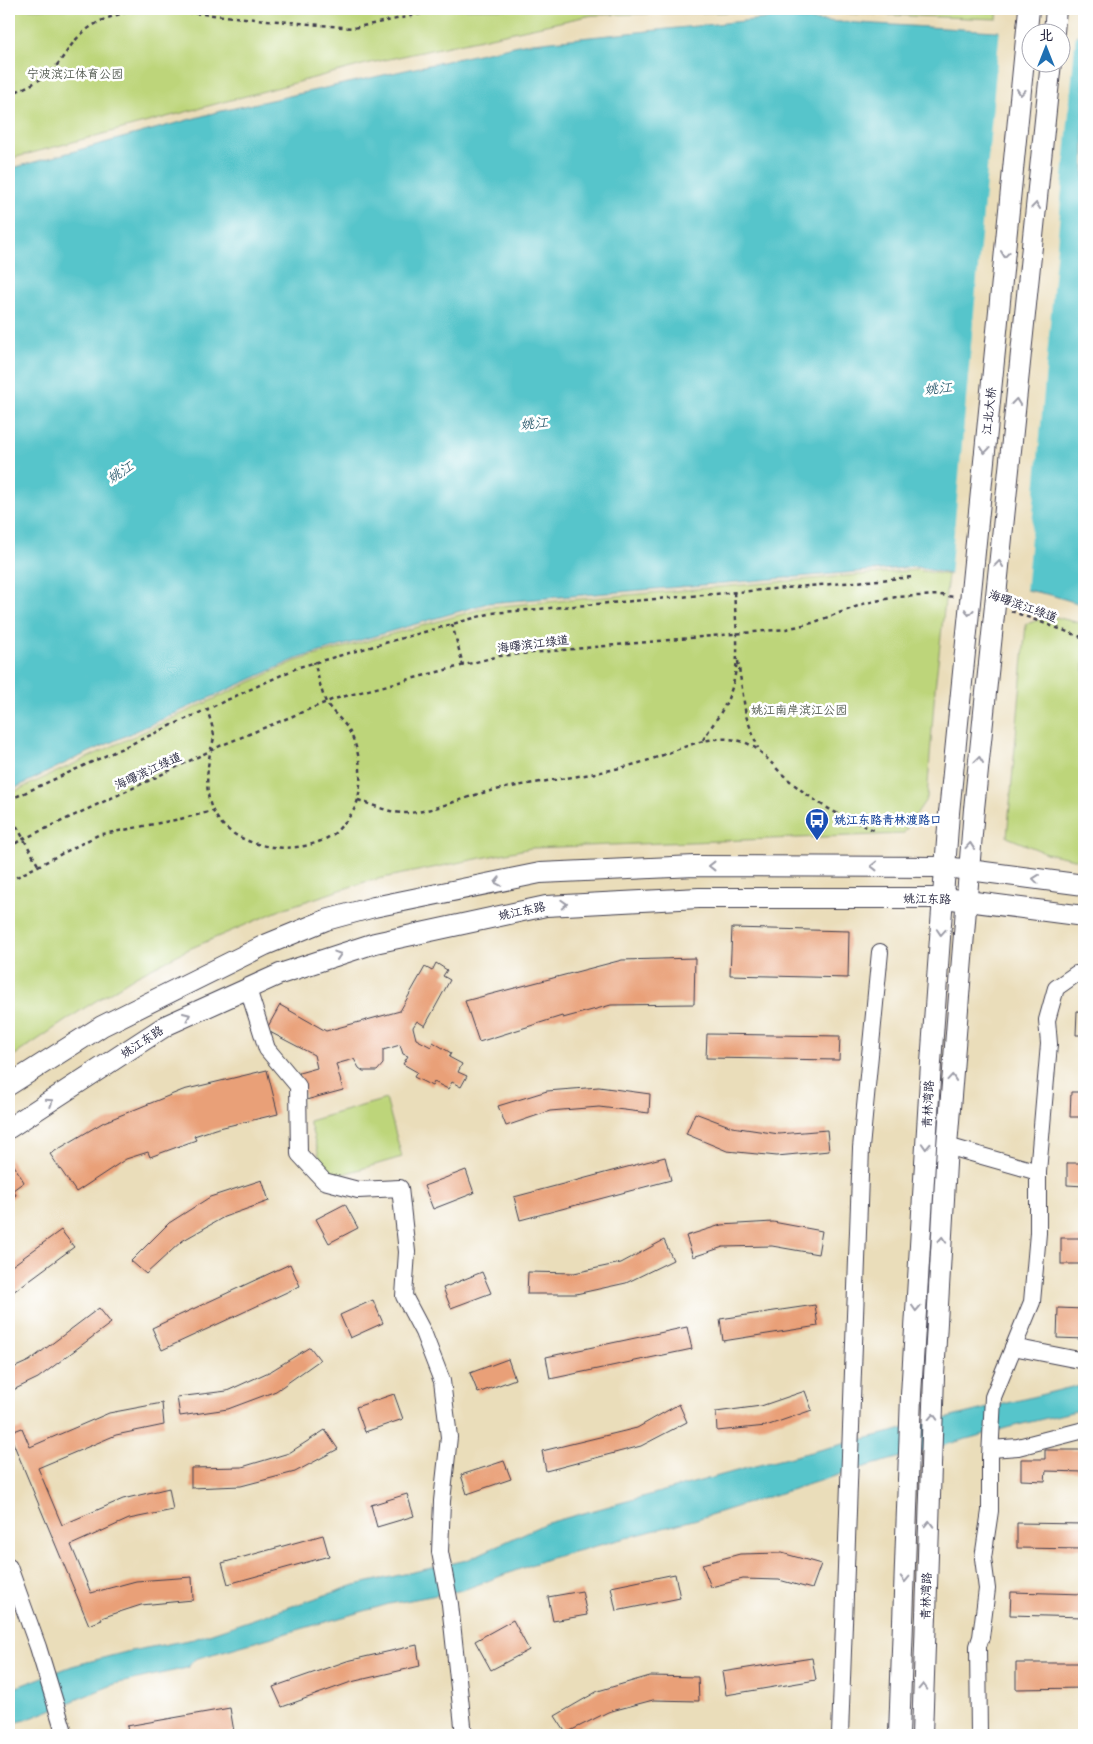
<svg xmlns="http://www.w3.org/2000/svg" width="1093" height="1744" font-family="Delius,'LXGW WenKai TC',sans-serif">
  <rect width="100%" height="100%" fill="#fff"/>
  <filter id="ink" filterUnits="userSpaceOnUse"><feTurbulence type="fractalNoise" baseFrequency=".02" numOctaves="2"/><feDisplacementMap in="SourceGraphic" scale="10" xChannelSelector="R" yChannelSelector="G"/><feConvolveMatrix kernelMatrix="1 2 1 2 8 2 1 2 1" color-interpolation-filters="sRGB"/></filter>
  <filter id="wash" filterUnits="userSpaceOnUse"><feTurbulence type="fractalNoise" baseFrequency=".0096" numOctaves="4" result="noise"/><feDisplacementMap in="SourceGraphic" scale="20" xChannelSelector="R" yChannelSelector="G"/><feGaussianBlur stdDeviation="1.12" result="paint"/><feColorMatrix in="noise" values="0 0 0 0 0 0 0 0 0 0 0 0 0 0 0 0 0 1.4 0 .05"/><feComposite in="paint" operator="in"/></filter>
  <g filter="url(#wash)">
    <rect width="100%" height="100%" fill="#eaddba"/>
    <g fill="#bdd57a" stroke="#707c5a">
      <path d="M9 9H998L997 19 778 11 592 15 366 64 9 159Z"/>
      <path d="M916 570 948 575 935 688 927 798 903 834 531 848 368 881 285 908 189 949 136 976 83 1009 9 1059V794L296 661 488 607Z"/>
      <path d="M1051 616 1084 624V861L1046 853 1007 837 1026 624Z"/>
      <path d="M386 1099 402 1157 326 1179 309 1121Z"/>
    </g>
    <g fill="#57c5cb" stroke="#3c7483">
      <path d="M773 18 1030 33V62H1060L1061 34 1084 36V605L1051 595 916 567 488 603 296 659 74 759 9 791V169L217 112 523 44Z"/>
      <path d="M1084 1384V1409L1010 1427 861 1468 697 1519 547 1559 463 1590 389 1604 195 1659 187 1668 115 1684 26 1720 9 1724V1690L72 1666 130 1651 194 1639 355 1585 467 1560 544 1524 751 1467Z"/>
    </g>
    <path fill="#eaddba" d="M1000 28 1031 30 1030 62H1060L1061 32 1076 33 1026 592 950 576Z"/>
    <g id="blocks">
      <g fill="#e9a078">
        <path d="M732 928 849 931 848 978 730 975Z"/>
        <path d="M695 958 694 1004 611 1005 563 1018 562 1016 479 1042 465 1001 622 960Z"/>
        <path d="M436 963 447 970 443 976 450 980 425 1026 417 1021 413 1027 416 1039 431 1047 433 1042 451 1053 449 1057 462 1064 458 1072 467 1076 461 1087 452 1082 448 1089 434 1082 432 1086 414 1077 417 1072 403 1064 408 1056 403 1054 400 1045 383 1050V1064L377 1071H363L359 1068 354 1059 336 1064 343 1090 306 1100 299 1073 317 1068 314 1055 266 1030 280 1005 326 1031 400 1011 425 967 432 971Z"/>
        <path d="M1077 1011H1084V1035H1076Z"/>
        <path d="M707 1034 840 1036 839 1060 706 1058Z"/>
        <path d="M267 1070 278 1114 215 1129 194 1136 196 1140 150 1157 148 1152 126 1159 76 1192 50 1154 104 1122 183 1090Z"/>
        <path d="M599 1087 650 1094 649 1113 599 1107 550 1111 506 1126 498 1106 547 1091Z"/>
        <path d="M1071 1092H1084V1117H1070Z"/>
        <path d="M695 1113 732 1127 779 1134 827 1130 829 1151 777 1156 727 1151 686 1134Z"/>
        <path d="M9 1157 24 1182 13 1190 16 1195 9 1200Z"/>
        <path d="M665 1157 671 1180 520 1220 514 1197Z"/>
        <path d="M1067 1163H1084V1186L1067 1185Z"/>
        <path d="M466 1170 474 1193 433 1209 424 1186Z"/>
        <path d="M262 1180 269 1201 224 1217 182 1241 146 1274 131 1261 169 1223 210 1197Z"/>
        <path d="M345 1204 358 1228 329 1243 316 1219Z"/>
        <path d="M773 1222 822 1231 818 1254 772 1246 723 1247 693 1257 686 1236 721 1225Z"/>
        <path d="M61 1230 74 1247 9 1295V1268Z"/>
        <rect x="1061" y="1238" width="23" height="26"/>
        <path d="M664 1240 673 1260 626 1283 576 1294H527L528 1272 574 1273 621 1263Z"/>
        <path d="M290 1264 300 1286 162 1350 152 1328Z"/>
        <path d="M482 1272 491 1293 451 1308 443 1288Z"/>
        <path d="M373 1300 383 1323 350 1338 340 1315Z"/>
        <path d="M815 1305 818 1326 723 1341 720 1319Z"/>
        <path d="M99 1308 111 1323 38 1378 9 1392V1370L29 1361Z"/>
        <path d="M1058 1308 1084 1309V1339L1057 1338Z"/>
        <path d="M687 1327 692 1349 550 1379 546 1357Z"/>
        <path d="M310 1347 320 1360 276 1391 228 1409 180 1416 177 1397 227 1391 271 1371Z"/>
        <path d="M508 1359 515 1379 478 1393 470 1373Z"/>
        <path d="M805 1391 812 1410 766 1426 717 1431 716 1412 761 1406Z"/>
        <path d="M394 1394 403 1419 365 1432 356 1407Z"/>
        <path d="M162 1403 164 1425 116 1435 38 1468 62 1525 123 1499 169 1488 173 1510 129 1519 71 1545 91 1593 136 1581 192 1577 193 1600 141 1605 101 1618 102 1620 89 1625 9 1433 22 1428 30 1447 109 1413Z"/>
        <path d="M679 1404 687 1422 641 1446 546 1471 542 1451 637 1428Z"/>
        <path d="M325 1430 338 1449 295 1472 241 1486 191 1488V1468L242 1467 289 1453Z"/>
        <path d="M1045 1450H1084V1472L1046 1471 1045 1481 1021 1480V1459H1045Z"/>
        <path d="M504 1461 511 1479 467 1494 461 1475Z"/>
        <path d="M407 1494 414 1516 377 1527 371 1505Z"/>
        <path d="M1017 1523 1084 1524V1549L1017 1548Z"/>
        <path d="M323 1535 329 1556 228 1584 222 1563Z"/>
        <path d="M782 1553 821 1564 812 1589 779 1580 743 1579 711 1587 702 1564 740 1554Z"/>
        <path d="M675 1574 680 1598 616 1611 611 1587Z"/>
        <path d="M582 1591 587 1615 553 1621 548 1597Z"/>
        <path d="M1011 1592 1084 1594V1617L1010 1615Z"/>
        <path d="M513 1620 529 1650 491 1670 475 1641Z"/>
        <path d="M417 1645 420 1666 351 1682 282 1707 273 1687 347 1661Z"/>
        <path d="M812 1658 816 1680 726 1695 722 1672Z"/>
        <path d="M1016 1663H1084V1688L1016 1689Z"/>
        <path d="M650 1676 698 1677 699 1701 653 1700 608 1712 566 1733 555 1716 598 1691Z"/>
        <path d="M230 1708 234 1732 215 1735H128L127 1726Z"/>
      </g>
    </g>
  </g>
  <g filter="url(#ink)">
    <use href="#blocks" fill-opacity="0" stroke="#403e4e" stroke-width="1"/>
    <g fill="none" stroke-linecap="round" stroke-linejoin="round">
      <g stroke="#403e4e" stroke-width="18">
        <g id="minor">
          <path d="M248 989 267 1049 298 1086 299 1154 324 1181 358 1190 400 1188 407 1252 404 1296 423 1332 442 1381 449 1437 442 1501 440 1552 450 1604 464 1735"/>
          <path d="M947 1146 1038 1172"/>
          <path d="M1013 1347 1084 1361"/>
          <path d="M991 1449 1018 1447 1084 1430"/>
          <path d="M9 1567 38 1647 65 1735"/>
          <path d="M840 1735 861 1148 880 952"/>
          <path d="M979 1735 978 1646 981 1637 987 1589 983 1558 990 1511V1457L993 1397 1032 1302 1038 1233V1172L1049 1044 1047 1020 1056 988 1076 974H1084"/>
        </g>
      </g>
      <g stroke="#403e4e" stroke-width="22">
        <g id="major">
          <path d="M1054 32 1056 9"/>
          <path d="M9 1085 102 1026 265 945 326 920 374 907 540 873 695 866 946 867 1084 885"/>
          <path d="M9 1128 167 1025 280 974 375 943 546 906 699 898H944L1084 916"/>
          <path d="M899 1735 911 1395 931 1063 949 813"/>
          <path d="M922 1735 934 1376 947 1146 974 809"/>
        </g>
      </g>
      <g stroke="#403e4e" stroke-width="2.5" stroke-dasharray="4 4" stroke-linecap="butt">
        <path d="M9 95C23 88 37 83 49 73 59 65 65 53 73 43 95 16 127 10 159 10L353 28 445 9"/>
        <path d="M1011 611 1084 638"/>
        <path d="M452 624 463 665"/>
        <path d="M738 661 746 716 758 748"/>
        <path d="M207 708C209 717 214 729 214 738 213 743 211 748 210 753 207 771 205 792 212 809 230 850 298 858 332 835 337 832 341 826 345 822 351 815 356 808 358 799 363 775 360 746 346 726 340 718 331 711 326 702 321 692 318 674 314 662"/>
        <path d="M703 740C711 726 723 712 729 696 742 664 736 627 734 592"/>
        <path d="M9 800 299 667 492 613 914 577"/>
        <path d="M358 800C373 805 390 813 405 813 429 813 462 798 486 792 539 780 594 777 646 761 672 753 702 736 729 739 755 741 764 756 781 773 792 783 804 793 816 801 834 813 854 822 874 830"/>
        <path d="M9 812 38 865"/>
        <path d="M9 848 19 841 148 781 220 746 334 699 499 656 786 629 812 623 866 603 896 597 940 595 955 597"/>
        <path d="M9 881 98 835 180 819 213 811"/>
      </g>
      <use href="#minor" stroke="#fff" stroke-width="16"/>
      <use href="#major" stroke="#fff" stroke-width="20"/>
      <g stroke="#403e4e" stroke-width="22" stroke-linecap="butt">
        <g id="major-bridge">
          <path d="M974 809 1051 62"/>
          <path d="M949 813 1029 9"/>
        </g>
      </g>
      <use href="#major-bridge" stroke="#fff" stroke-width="20"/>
    </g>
    <defs><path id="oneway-chevron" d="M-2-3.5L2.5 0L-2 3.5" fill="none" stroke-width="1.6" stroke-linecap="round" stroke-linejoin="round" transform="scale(1.25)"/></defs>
    <g stroke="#9c9ca7">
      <use href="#oneway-chevron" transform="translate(1021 92) rotate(96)"/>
      <use href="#oneway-chevron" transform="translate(1036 206) rotate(-84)"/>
      <use href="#oneway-chevron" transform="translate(1005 254) rotate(96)"/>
      <use href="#oneway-chevron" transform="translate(1016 402) rotate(-84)"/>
      <use href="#oneway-chevron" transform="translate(985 450) rotate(96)"/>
      <use href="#oneway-chevron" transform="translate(999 564) rotate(-84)"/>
      <use href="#oneway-chevron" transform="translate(969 612) rotate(96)"/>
      <use href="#oneway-chevron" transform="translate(979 760) rotate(-84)"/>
      <use href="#oneway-chevron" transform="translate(970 846) rotate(-85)"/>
      <use href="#oneway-chevron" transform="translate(712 866) rotate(-180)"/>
      <use href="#oneway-chevron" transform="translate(874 866) rotate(-180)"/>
      <use href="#oneway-chevron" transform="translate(1036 879) rotate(-173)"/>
      <use href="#oneway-chevron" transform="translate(498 882) rotate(169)"/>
      <use href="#oneway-chevron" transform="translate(564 904) rotate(-3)"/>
      <use href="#oneway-chevron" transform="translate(941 932) rotate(94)"/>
      <use href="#oneway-chevron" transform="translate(338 955) rotate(-18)"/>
      <use href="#oneway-chevron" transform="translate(187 1016) rotate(-24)"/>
      <use href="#oneway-chevron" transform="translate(952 1078) rotate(-85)"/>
      <use href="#oneway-chevron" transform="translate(50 1102) rotate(-33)"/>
      <use href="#oneway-chevron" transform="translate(926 1146) rotate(93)"/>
      <use href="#oneway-chevron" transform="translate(942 1240) rotate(-87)"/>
      <use href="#oneway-chevron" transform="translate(916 1308) rotate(93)"/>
      <use href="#oneway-chevron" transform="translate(933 1417) rotate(-88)"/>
      <use href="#oneway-chevron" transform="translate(929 1524) rotate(-88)"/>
      <use href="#oneway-chevron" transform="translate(905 1579) rotate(92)"/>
      <use href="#oneway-chevron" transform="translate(923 1687) rotate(-88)"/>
    </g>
  </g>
  <defs>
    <g id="bus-pin" transform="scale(1.25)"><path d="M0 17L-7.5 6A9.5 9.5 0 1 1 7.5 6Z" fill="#1a4fb4" stroke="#fff"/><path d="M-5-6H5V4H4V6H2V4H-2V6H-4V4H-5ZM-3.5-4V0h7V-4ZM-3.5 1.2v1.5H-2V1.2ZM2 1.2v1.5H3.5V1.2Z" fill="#fff"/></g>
  </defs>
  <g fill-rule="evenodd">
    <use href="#bus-pin" x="817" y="820"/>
  </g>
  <g text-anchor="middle" stroke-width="5" stroke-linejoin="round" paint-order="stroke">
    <g font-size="12" fill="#50584e" stroke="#fff">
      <text x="75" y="78">宁波滨江体育公园</text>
      <text x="799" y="714">姚江南岸滨江公园</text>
    </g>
    <g font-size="12" fill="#22223b" stroke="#fff">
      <text transform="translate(989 411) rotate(-84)" y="4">江北大桥</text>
      <text transform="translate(1023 606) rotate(20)" y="4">海曙滨江绿道</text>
      <text transform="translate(533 644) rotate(-7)" y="4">海曙滨江绿道</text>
      <text transform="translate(148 771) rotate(-25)" y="4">海曙滨江绿道</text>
      <text transform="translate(927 899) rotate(1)" y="4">姚江东路</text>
      <text transform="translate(522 911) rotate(-12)" y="4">姚江东路</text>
      <text transform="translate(142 1042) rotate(-33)" y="4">姚江东路</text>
      <text transform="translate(928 1104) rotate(-87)" y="4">青林湾路</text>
      <text transform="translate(926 1596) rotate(-88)" y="4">青林湾路</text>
    </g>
    <g font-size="12" font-weight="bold" fill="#164399" stroke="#fff" text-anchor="start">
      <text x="834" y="824">姚江东路青林渡路口</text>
    </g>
    <g font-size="14" font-style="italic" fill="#376375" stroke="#fff">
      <text transform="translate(938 388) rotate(-5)" y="5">姚江</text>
      <text transform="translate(534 423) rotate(-5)" y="5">姚江</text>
      <text transform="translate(120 472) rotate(-33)" y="5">姚江</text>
    </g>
  </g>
  <rect width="1093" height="1744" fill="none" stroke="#fff" stroke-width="30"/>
  <g transform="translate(1046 48)"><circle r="24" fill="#ffffff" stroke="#a7a7b1"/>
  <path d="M0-4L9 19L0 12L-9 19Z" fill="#1f6fb2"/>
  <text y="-8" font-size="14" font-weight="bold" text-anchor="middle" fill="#22223b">北</text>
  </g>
</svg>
